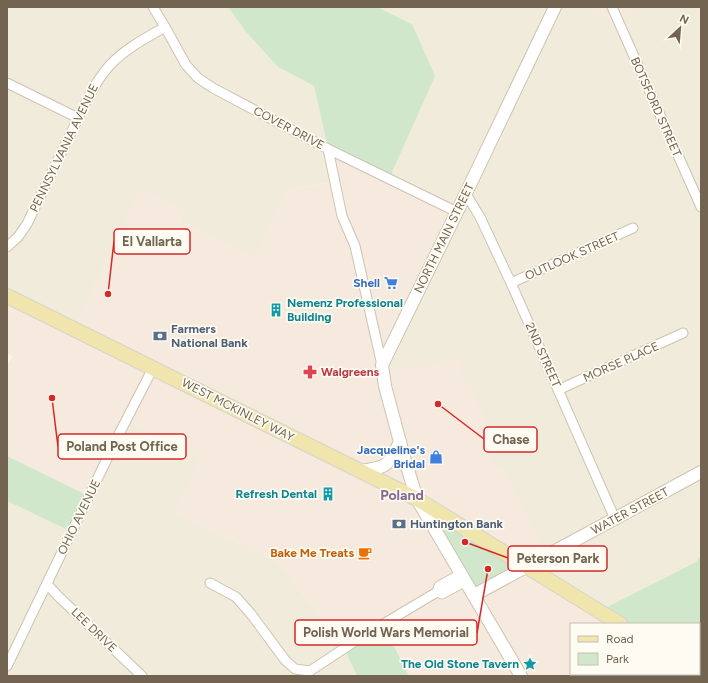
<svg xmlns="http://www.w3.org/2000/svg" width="708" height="683" font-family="Figtree,sans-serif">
  <rect width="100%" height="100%" fill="#faf8ec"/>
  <g fill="#f1ebdb">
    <path d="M7 7H228L247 33 278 67 314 86 335 182 288 189 255 257 179 221 184 209 141 189 74 329 7 296Z"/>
    <path d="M377 7H701V555L696 562 599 611 527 566 503 467 496 470 488 453 498 449 486 423 383 371 389 179 412 24Z"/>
    <path d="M126 421 201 458 174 513 278 562 344 648 357 676H7V501L72 532Z"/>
  </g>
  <g fill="#f6eade">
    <path d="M580 7H644L618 21 620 27Z"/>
    <path d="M328 149 457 212 383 371 462 358V379L468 380 498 449 489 454 496 470 503 467 540 542 544 557 527 566 620 624H571V674H699L701 676H409L383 624 344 648 278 562 174 513 200 458 126 421 89 496 7 456V366L12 356 7 353V296L74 329 141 188 184 209 179 221 255 257 288 189 335 182Z"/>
  </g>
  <g fill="#d1e7cb">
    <path d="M228 7H377L412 24 435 76 389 179 328 149 314 86 278 67 247 33Z"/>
    <path d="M7 456 89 496 72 532 7 501Z"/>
    <path d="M417 499 527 566 474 595Z"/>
    <path d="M701 555V673L699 672V624H620L599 611 696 562Z"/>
    <path d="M383 624 409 676H357L344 648Z"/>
  </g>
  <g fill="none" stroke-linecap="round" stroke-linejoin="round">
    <g stroke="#ccc3b2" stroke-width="11">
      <g id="minor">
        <path d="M153 7 165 27 186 65 198 78 213 88 328 149 457 212"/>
        <path d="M612 7 701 207"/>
        <path d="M7 83 78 118"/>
        <path d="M328 149 342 216 355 246 382 365"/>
        <path d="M466 194 480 217 511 283 615 519"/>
        <path d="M7 247 18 237 27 224C42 193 56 163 71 133 82 110 93 84 110 65 126 48 146 38 165 27"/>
        <path d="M511 283 633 228"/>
        <path d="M558 390 683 333"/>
        <path d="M210 583 236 597 251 614 285 660 295 669 310 671 363 636 437 592 439 586 461 574"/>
        <path d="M47 584 58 596 142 676"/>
        <path d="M437 592 442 594 466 581"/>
        <path d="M7 666 119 434 153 368"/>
      </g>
    </g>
    <g stroke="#cec3b0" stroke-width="14">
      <g id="secondary">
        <path d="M359 471C387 468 388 466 400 442"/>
        <path d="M474 595 701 472"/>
        <path d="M521 676 417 499 404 457 385 386 382 365 457 212 555 7"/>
      </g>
    </g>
    <g stroke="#d8d4ce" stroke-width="16">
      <g id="primary">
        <path d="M7 296 417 499 620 624"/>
        <path d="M699 672 701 673"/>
      </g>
    </g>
    <use href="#minor" stroke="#fff" stroke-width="9"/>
    <use href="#secondary" stroke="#fff" stroke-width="12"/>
    <use href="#primary" stroke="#f0e5ad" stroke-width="14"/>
  </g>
  <defs>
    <g id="supermarket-bare" transform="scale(1.08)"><path d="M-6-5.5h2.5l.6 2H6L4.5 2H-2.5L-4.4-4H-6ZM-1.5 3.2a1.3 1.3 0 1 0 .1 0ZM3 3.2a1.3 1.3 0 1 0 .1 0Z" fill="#3f7fe0" stroke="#fdfbf2" stroke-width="2.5" paint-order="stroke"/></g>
    <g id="building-bare" transform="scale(1.08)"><path d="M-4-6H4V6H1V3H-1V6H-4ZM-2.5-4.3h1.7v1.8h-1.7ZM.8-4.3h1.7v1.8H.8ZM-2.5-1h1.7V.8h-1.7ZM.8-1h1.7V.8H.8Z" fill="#0f9aa8" stroke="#fdfbf2" stroke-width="2.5" paint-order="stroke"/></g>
    <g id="bank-bare" transform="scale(1.08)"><path d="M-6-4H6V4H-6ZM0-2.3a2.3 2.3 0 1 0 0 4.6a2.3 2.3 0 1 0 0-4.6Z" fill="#5c6f8a" stroke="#fdfbf2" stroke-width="2.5" paint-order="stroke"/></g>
    <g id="pharmacy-bare" transform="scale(1.08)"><path d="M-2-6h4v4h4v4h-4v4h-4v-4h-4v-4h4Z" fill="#e0444e" stroke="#fdfbf2" stroke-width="2.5" paint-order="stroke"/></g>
    <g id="shop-bare" transform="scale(1.08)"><path d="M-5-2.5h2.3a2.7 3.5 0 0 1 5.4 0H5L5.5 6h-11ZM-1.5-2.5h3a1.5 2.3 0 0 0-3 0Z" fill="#3f7fe0" stroke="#fdfbf2" stroke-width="2.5" paint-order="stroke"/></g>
    <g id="cafe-bare" transform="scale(1.08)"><path d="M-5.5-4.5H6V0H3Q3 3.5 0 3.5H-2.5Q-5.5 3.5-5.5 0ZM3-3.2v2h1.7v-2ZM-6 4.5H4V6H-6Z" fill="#e8710a" stroke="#fdfbf2" stroke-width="2.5" paint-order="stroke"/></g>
    <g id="sight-bare" transform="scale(1.08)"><path d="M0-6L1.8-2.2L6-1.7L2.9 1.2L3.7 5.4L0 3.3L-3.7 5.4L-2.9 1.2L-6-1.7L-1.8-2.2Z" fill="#0f9aa8" stroke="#fdfbf2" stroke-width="2.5" paint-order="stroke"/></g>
  </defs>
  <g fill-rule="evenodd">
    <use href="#supermarket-bare" x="391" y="283"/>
    <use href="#building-bare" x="276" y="310"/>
    <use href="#bank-bare" x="160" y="336"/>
    <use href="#pharmacy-bare" x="310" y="372"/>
    <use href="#shop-bare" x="436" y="457"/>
    <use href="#building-bare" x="328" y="494"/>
    <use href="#bank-bare" x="399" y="524"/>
    <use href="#cafe-bare" x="365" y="553"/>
    <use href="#sight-bare" x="530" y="664"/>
  </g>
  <g text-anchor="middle" stroke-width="3.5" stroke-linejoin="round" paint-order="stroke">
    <g font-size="12" fill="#736451" stroke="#fdfbf2">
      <text transform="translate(656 107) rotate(66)" y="4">BOTSFORD STREET</text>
      <text transform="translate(289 128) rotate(28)" y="4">COVER DRIVE</text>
      <text transform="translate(64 148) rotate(-64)" y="4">PENNSYLVANIA AVENUE</text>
      <text transform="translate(444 238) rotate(-64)" y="4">NORTH MAIN STREET</text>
      <text transform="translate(572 256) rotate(-24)" y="4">OUTLOOK STREET</text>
      <text transform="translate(543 355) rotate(66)" y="4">2ND STREET</text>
      <text transform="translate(621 362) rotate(-24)" y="4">MORSE PLACE</text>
      <text transform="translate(238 410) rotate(27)" y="4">WEST MCKINLEY WAY</text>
      <text transform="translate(630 511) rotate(-28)" y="4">WATER STREET</text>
      <text transform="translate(79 517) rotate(-64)" y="4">OHIO AVENUE</text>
      <text transform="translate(94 630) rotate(44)" y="4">LEE DRIVE</text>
    </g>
    <g font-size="12" font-weight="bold" fill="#366cbe" stroke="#fdfbf2" text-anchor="end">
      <text x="380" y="287">Shell</text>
      <text x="425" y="454">Jacqueline's<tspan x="425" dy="14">Bridal</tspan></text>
    </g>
    <g font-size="12" font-weight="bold" fill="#0d838f" stroke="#fdfbf2" text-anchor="end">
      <text x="287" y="307" text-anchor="start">Nemenz Professional<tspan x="287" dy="14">Building</tspan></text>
      <text x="317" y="498">Refresh Dental</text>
      <text x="519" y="668">The Old Stone Tavern</text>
    </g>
    <g font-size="12" font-weight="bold" fill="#4e5e75" stroke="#fdfbf2" text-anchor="start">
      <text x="171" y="333">Farmers<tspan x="171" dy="14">National Bank</tspan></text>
      <text x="410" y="528">Huntington Bank</text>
    </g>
    <g font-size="12" font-weight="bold" fill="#be3a42" stroke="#fdfbf2" text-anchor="start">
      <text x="321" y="376">Walgreens</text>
    </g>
    <g font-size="12" font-weight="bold" fill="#c56008" stroke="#fdfbf2" text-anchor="end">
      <text x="354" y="557">Bake Me Treats</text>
    </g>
    <g font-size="14" font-weight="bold" fill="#8a698e" stroke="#fdfbf2">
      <text x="402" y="500">Poland</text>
    </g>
  </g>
  <path fill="none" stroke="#d62828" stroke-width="1.5" d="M108 294L114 241M438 404L484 439M52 398L58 447M465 542L508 558M488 569L477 633"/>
  <g fill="#d62828" stroke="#fdfbf2" stroke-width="1.5">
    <circle cx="108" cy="294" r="4"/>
    <circle cx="438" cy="404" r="4"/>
    <circle cx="52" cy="398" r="4"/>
    <circle cx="465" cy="542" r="4"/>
    <circle cx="488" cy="569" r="4"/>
  </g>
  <g fill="#fdfbf2" stroke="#d62828" stroke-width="1.5">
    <rect x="114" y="229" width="76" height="25" rx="4"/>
    <rect x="484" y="427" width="53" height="25" rx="4"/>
    <rect x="58" y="434" width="128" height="25" rx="4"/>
    <rect x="508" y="546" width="99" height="25" rx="4"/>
    <rect x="295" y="620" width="182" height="25" rx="4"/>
  </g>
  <g font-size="13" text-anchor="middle" font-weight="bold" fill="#736451">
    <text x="152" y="246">El Vallarta</text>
    <text x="511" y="444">Chase</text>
    <text x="122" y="451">Poland Post Office</text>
    <text x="558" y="563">Peterson Park</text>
    <text x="386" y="637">Polish World Wars Memorial</text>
  </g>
  <rect width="708" height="683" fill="none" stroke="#736451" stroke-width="16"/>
  <rect x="570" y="623" width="130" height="52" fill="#fdfbf2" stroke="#c6bfb2"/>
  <rect x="578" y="636" width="20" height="6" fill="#f0e5ad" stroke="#c6bfb2"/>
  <text x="606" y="643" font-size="12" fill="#736451">Road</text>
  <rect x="578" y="653" width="20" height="12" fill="#d1e7cb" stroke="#c6bfb2"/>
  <text x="606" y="663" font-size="12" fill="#736451">Park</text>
  <g transform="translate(680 28) rotate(26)" stroke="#fdfbf2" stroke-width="3" paint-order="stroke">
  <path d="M0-3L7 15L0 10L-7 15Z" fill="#736451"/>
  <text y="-6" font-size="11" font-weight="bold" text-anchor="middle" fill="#736451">N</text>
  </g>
</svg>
